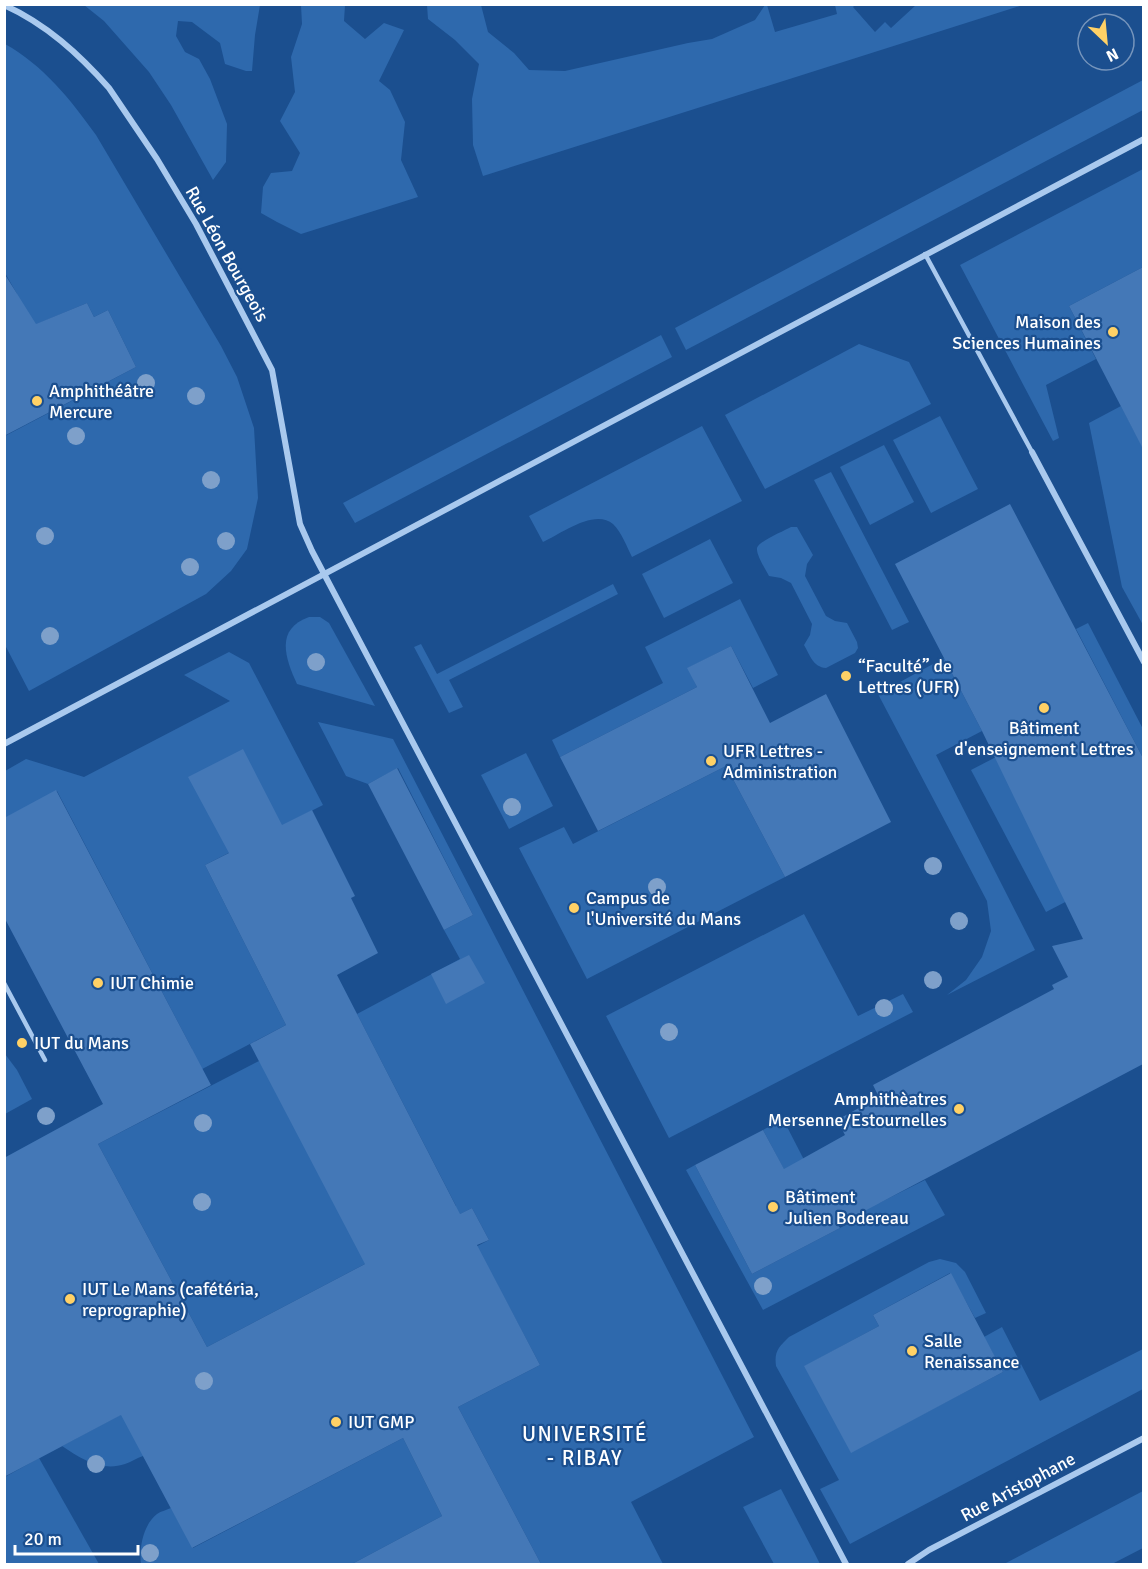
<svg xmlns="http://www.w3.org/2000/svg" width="1148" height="1569" font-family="Signika,sans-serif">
  <rect width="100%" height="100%" fill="#1b4f8f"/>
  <g fill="#2e69ad">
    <path d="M84 5H260L255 35 252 71H246L225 64 220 43 192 22 178 21 176 36 185 52 199 59 210 79 227 124 226 162 213 180 171 105 149 72 104 21Z"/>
    <path d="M301 5H345L344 21 365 39 384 23 404 30 379 81 390 90 405 122 401 160 418 197 301 234 277 222 261 213 263 187 271 173 292 171 300 153 280 121 295 92 291 57 302 24Z"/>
    <path d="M427 5H481L488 32 514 53 529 70 565 71 688 43 712 39 755 20 765 5H767L775 32 837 14 835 5H855L853 7 875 32 885 22 891 28 916 5H1023L483 176 473 145 472 99 479 64 455 40 428 19Z"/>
    <path d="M5 44C43 65 71 100 96 135L221 346 237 377 254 428 258 498 247 549 231 571 206 594 29 691 5 645V436L136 367 108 310 94 317 87 303 18 332 17 294 5 273Z"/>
    <path d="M1143 80V110L686 350 675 328Z"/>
    <path d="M1143 169V267L1069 306 1096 359 1046 385 1059 438 1053 441 960 265Z"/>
    <path d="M661 335 672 357 355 523 343 503Z"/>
    <path d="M859 344 909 362 931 404 765 489 725 415Z"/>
    <path d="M1121 406 1143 448V625L1122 587 1089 423Z"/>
    <path d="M940 416 978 489 931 513 893 440Z"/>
    <path d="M702 426 742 501 632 557C627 547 622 533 613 524 595 508 560 534 543 542L529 516Z"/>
    <path d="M884 445 914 502 870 525 840 467Z"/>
    <path d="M831 472 909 622 892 630 814 480Z"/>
    <path d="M791 527H797L813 555 807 564 805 576 826 616 835 621 847 623 857 642 858 648 855 653 826 668C813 667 810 655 804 645L810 635 812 624 791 583 781 578 769 576C766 570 756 555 757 548 759 541 784 531 791 527Z"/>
    <path d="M710 539 733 583 664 618 642 574Z"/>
    <path d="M613 584 618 594 449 680 463 707 449 713 414 647 421 644 437 674Z"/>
    <path d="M740 599 778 675 753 688 731 646 688 668 697 687 560 757 552 740 663 683 645 647Z"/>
    <path d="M309 617H320L329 623 375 706 297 684C285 658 275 629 309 617Z"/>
    <path d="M1088 623 1143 729V758L1076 629Z"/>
    <path d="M229 652 249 663 323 805 205 865 286 1025 166 1088 192 1049 57 791 5 818V771L26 759 84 777 230 701 184 675Z"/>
    <path d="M944 658 982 731 936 755 1035 950 947 995 966 980 982 957 991 931 987 901 878 694Z"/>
    <path d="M318 722 393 739 754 1437 631 1502 663 1564H541L458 1407 540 1365 490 1271 441 1265 489 1240 472 1208 424 1233 434 1218 456 1206 357 1014 460 959 444 930 473 915 398 768 368 784 346 776Z"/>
    <path d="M526 753 553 806 509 829 481 775Z"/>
    <path d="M996 757 1071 899 1046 912 971 770Z"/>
    <path d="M726 766 785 877 587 979 519 848 564 827 573 844Z"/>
    <path d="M804 914 858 1016 903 994 913 1012 669 1138 606 1016Z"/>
    <path d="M5 1054 17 1070 32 1099 5 1114Z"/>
    <path d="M259 1061 403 1244 207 1347 98 1144Z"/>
    <path d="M783 1119 818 1187 790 1181 763 1130Z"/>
    <path d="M695 1165 752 1274 859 1218 846 1191 879 1203 925 1180 945 1215 763 1310 686 1170Z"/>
    <path d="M940 1259 956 1263 965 1272 986 1313 975 1318 950 1273 873 1315 879 1326 805 1366 851 1452 1003 1372 984 1337 1002 1327 1040 1401 1143 1349V1389L850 1544 820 1489 839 1480 776 1366C774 1351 779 1347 789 1337L929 1262Z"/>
    <path d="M332 1302 143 1456C137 1458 131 1462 125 1464 102 1472 81 1459 62 1446Z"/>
    <path d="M403 1438 442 1516 352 1564H141C139 1548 143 1525 157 1514 161 1511 167 1510 171 1508L193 1548Z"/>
    <path d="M39 1458 99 1564H5V1477Z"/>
    <path d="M781 1489 815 1554 820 1564H774L743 1507Z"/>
    <path d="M1143 1491V1548L1112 1564H1004Z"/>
  </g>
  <g fill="#4478b7">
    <path d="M1143 267V449L1069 306Z"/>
    <path d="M4 273 36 324 87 303 94 317 108 310 136 367 4 436Z"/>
    <path d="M1010 504 1143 758V1064L838 1225 840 1228 752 1274 695 1165 763 1130 784 1169 845 1135 837 1120 879 1097 873 1085 1054 989 1052 985 1068 977 1052 946 1083 939 982 731 895 564Z"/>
    <path d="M731 646 770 723 826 694 891 822 785 877 726 766 598 831 560 757 697 687 687 668Z"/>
    <path d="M243 749 282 825 312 810 355 896 351 898 378 953 337 975 460 1214 472 1208 489 1240 477 1245 540 1365 458 1407 541 1564H352L442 1516 403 1438 192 1548 121 1415 4 1477V1158L103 1104 4 917V818L56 790 211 1085 98 1144 207 1347 365 1264 250 1044 286 1025 205 865 229 853 188 777Z"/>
    <path d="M397 768 473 915 444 930 368 784Z"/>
    <path d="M469 955 485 983 446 1004 431 974Z"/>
    <path d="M951 1273 1003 1372 851 1453 804 1366 879 1326 873 1315Z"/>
  </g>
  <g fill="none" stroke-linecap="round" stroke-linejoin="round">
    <g stroke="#a9c9ee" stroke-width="4.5">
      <path d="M925 254 1032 452"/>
      <path d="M4 983 45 1060"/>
    </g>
    <g stroke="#a9c9ee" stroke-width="6">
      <path d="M4 5C46 24 79 54 109 88L157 159 196 224 272 370 300 524 312 551 846 1564"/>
      <path d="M1032 452 1144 662"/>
      <path d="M4 744 1144 139"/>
      <path d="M908 1564 929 1550 1144 1438"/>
    </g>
  </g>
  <g fill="#7ea0ca">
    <circle cx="146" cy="383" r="9"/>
    <circle cx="196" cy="396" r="9"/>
    <circle cx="76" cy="436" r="9"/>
    <circle cx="211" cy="480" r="9"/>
    <circle cx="45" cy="536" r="9"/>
    <circle cx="226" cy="541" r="9"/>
    <circle cx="190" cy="567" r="9"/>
    <circle cx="50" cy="636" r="9"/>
    <circle cx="316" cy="662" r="9"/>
    <circle cx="512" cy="807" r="9"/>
    <circle cx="933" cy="866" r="9"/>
    <circle cx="657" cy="887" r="9"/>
    <circle cx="959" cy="921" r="9"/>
    <circle cx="933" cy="980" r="9"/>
    <circle cx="884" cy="1008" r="9"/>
    <circle cx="669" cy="1032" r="9"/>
    <circle cx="46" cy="1116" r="9"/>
    <circle cx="203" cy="1123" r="9"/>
    <circle cx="202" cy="1202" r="9"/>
    <circle cx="763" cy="1286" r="9"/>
    <circle cx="204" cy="1381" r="9"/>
    <circle cx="96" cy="1464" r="9"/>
    <circle cx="150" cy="1553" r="9"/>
  </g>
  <g fill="#ffd166" stroke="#1b4f8f" stroke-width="2">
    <circle cx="1113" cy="332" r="6"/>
    <circle cx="37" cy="401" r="6"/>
    <circle cx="846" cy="676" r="6"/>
    <circle cx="1044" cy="708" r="6"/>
    <circle cx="711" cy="761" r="6"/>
    <circle cx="574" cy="908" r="6"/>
    <circle cx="98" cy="983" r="6"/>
    <circle cx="22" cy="1043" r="6"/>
    <circle cx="959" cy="1109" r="6"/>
    <circle cx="773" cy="1207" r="6"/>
    <circle cx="70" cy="1299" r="6"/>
    <circle cx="912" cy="1351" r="6"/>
    <circle cx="336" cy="1422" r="6"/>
  </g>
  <g text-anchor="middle" stroke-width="4.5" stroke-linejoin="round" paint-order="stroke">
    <g font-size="18" fill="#fff" stroke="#1b4f8f">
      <text transform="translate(227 254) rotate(61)" y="6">Rue Léon Bourgeois</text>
      <text transform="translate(1018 1487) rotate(-28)" y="6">Rue Aristophane</text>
    </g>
    <g font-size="18" fill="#fff" stroke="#1b4f8f" text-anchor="start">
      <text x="1101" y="328" text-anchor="end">Maison des<tspan x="1101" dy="21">Sciences Humaines</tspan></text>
      <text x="49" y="397">Amphithéâtre<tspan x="49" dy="21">Mercure</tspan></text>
      <text x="858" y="672">“Faculté” de<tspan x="858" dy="21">Lettres (UFR)</tspan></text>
      <text x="1044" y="734" text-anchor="middle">Bâtiment<tspan x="1044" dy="21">d'enseignement Lettres</tspan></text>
      <text x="723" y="757">UFR Lettres -<tspan x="723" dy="21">Administration</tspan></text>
      <text x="586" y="904">Campus de<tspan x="586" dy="21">l'Université du Mans</tspan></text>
      <text x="110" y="989">IUT Chimie</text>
      <text x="34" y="1049">IUT du Mans</text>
      <text x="947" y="1105" text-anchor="end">Amphithèatres<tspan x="947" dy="21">Mersenne/Estournelles</tspan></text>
      <text x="785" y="1203">Bâtiment<tspan x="785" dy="21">Julien Bodereau</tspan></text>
      <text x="82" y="1295">IUT Le Mans (cafétéria,<tspan x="82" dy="21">reprographie)</tspan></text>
      <text x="924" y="1347">Salle<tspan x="924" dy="21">Renaissance</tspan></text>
      <text x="348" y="1428">IUT GMP</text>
    </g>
    <g font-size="21" letter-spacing="1.5" fill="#fff" stroke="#1b4f8f">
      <text x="585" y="1441">UNIVERSITÉ<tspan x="585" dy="24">- RIBAY</tspan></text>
    </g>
  </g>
  <rect width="1148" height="1569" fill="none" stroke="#ffffff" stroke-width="12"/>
  <g transform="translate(1106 42) rotate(154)"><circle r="28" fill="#1b4f8f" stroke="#7695bc" stroke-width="1.5"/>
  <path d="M0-4.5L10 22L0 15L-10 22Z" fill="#ffd166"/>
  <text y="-9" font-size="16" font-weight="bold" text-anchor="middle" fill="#ffffff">N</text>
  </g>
  <path d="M15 1545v9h123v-9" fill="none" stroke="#ffffff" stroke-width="3"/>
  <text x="24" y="1545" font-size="18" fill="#ffffff" stroke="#1b4f8f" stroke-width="4.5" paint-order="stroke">20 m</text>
</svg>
